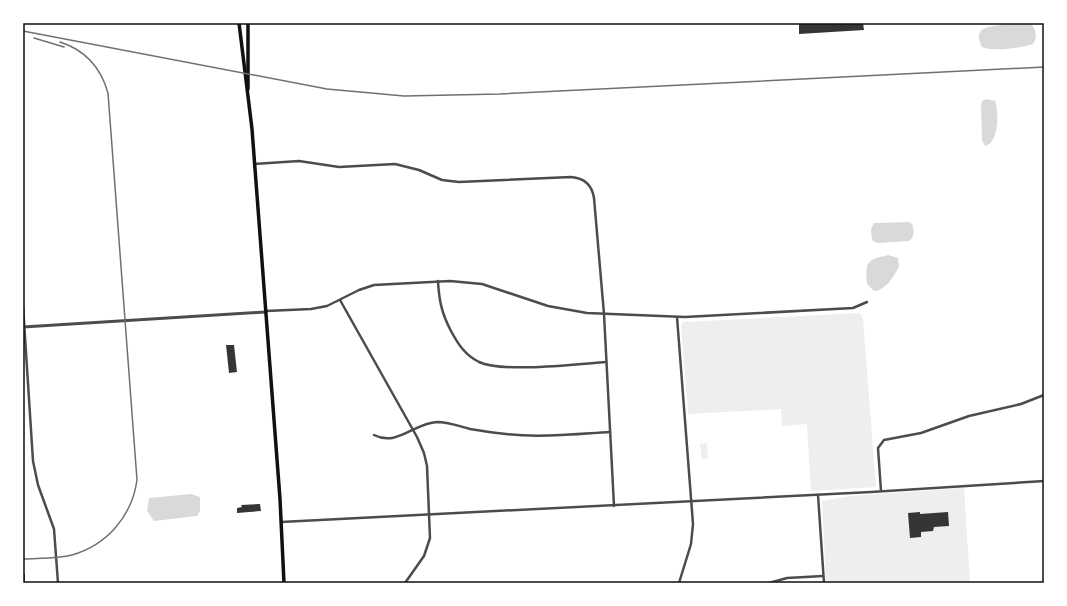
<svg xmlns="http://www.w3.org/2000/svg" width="1067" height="606" font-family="'Archivo Narrow',sans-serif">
  <rect width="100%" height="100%" fill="#fff"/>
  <g fill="#eee">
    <path d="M860 313 863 319 876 487 811 491 807 424 782 426 781 409 688 414 681 326 683 322Z"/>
    <path d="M707 443 708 459H702L700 444Z"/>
    <path d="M964 488 970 583H826L822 501 850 496Z"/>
  </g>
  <g fill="#d9d9d9">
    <path d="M1008 23H1030C1036 29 1038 37 1033 44 1023 48 991 52 982 47 970 23 996 28 1008 23Z"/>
    <path d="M986 99 995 101C999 112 999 143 985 146L982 140 981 105 982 101Z"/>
    <path d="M909 222 912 224C914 230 915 237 909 241L877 243 872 240 871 229 874 223Z"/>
    <path d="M888 255 898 258 899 267C894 276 885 291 874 291L867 284C865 261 867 260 888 255Z"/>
    <path d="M191 494 200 497V511L197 516 154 521 147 511 149 498Z"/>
  </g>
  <g fill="#353535">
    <path d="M799 23H863L864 30 799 34Z"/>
    <path d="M226 345H234L237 372 229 373Z"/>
    <path d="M260 504 261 511 237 513V508L242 507 241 505Z"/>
    <path d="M920 512V514L948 512 949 526 934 527 933 531 921 532V537L910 538 908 513Z"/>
    <rect x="23" y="574" width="2" height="9"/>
  </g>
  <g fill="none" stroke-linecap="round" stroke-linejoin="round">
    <g stroke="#4c4c4c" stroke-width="2.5">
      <path d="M254 164 299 161 339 167 395 164 419 170 442 180 459 182 571 177C584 178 592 185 594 198L604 314 614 506"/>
      <path d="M438 281C439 301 442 314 451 331 458 344 465 355 479 362 503 373 577 364 606 362"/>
      <path d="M340 300 417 437 424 453 427 466 430 538 424 556 405 583"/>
      <path d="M23 306 33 461 38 485 54 529 58 583"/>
      <path d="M266 311 311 309 327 306 359 290 374 285 450 281 482 284 548 306 587 313 685 317 853 308 867 302"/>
      <path d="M677 317 693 524 691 544 679 583"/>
      <path d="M374 435C397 447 414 423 437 422 448 422 459 426 470 429 482 431 494 433 506 434 540 438 576 434 610 432"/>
      <path d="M881 491 878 448 884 440 921 433 969 416 1021 404 1044 395"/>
      <path d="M818 495 824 583"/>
      <path d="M281 522 871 492 1044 481"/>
      <path d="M769 583 787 578 823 576"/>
    </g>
    <path stroke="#4c4c4c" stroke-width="3" d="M23 327 265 312"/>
    <g stroke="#111" stroke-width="3.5">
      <path d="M239 23 252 129 280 499 284 583"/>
      <path d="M248 23V89"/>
    </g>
    <g stroke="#707070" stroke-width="1.5">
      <path d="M23 31 327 89 404 96 500 94 1044 67"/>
      <path d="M34 38 64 47"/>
      <path d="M23 559C39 558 57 559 72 555 107 545 132 516 137 480L108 93C101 68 85 50 60 42"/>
    </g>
  </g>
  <rect width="1067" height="606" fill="none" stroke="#ffffff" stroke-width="48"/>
  <rect x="24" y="24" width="1019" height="558" fill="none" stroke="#111" stroke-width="1.5"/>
</svg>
